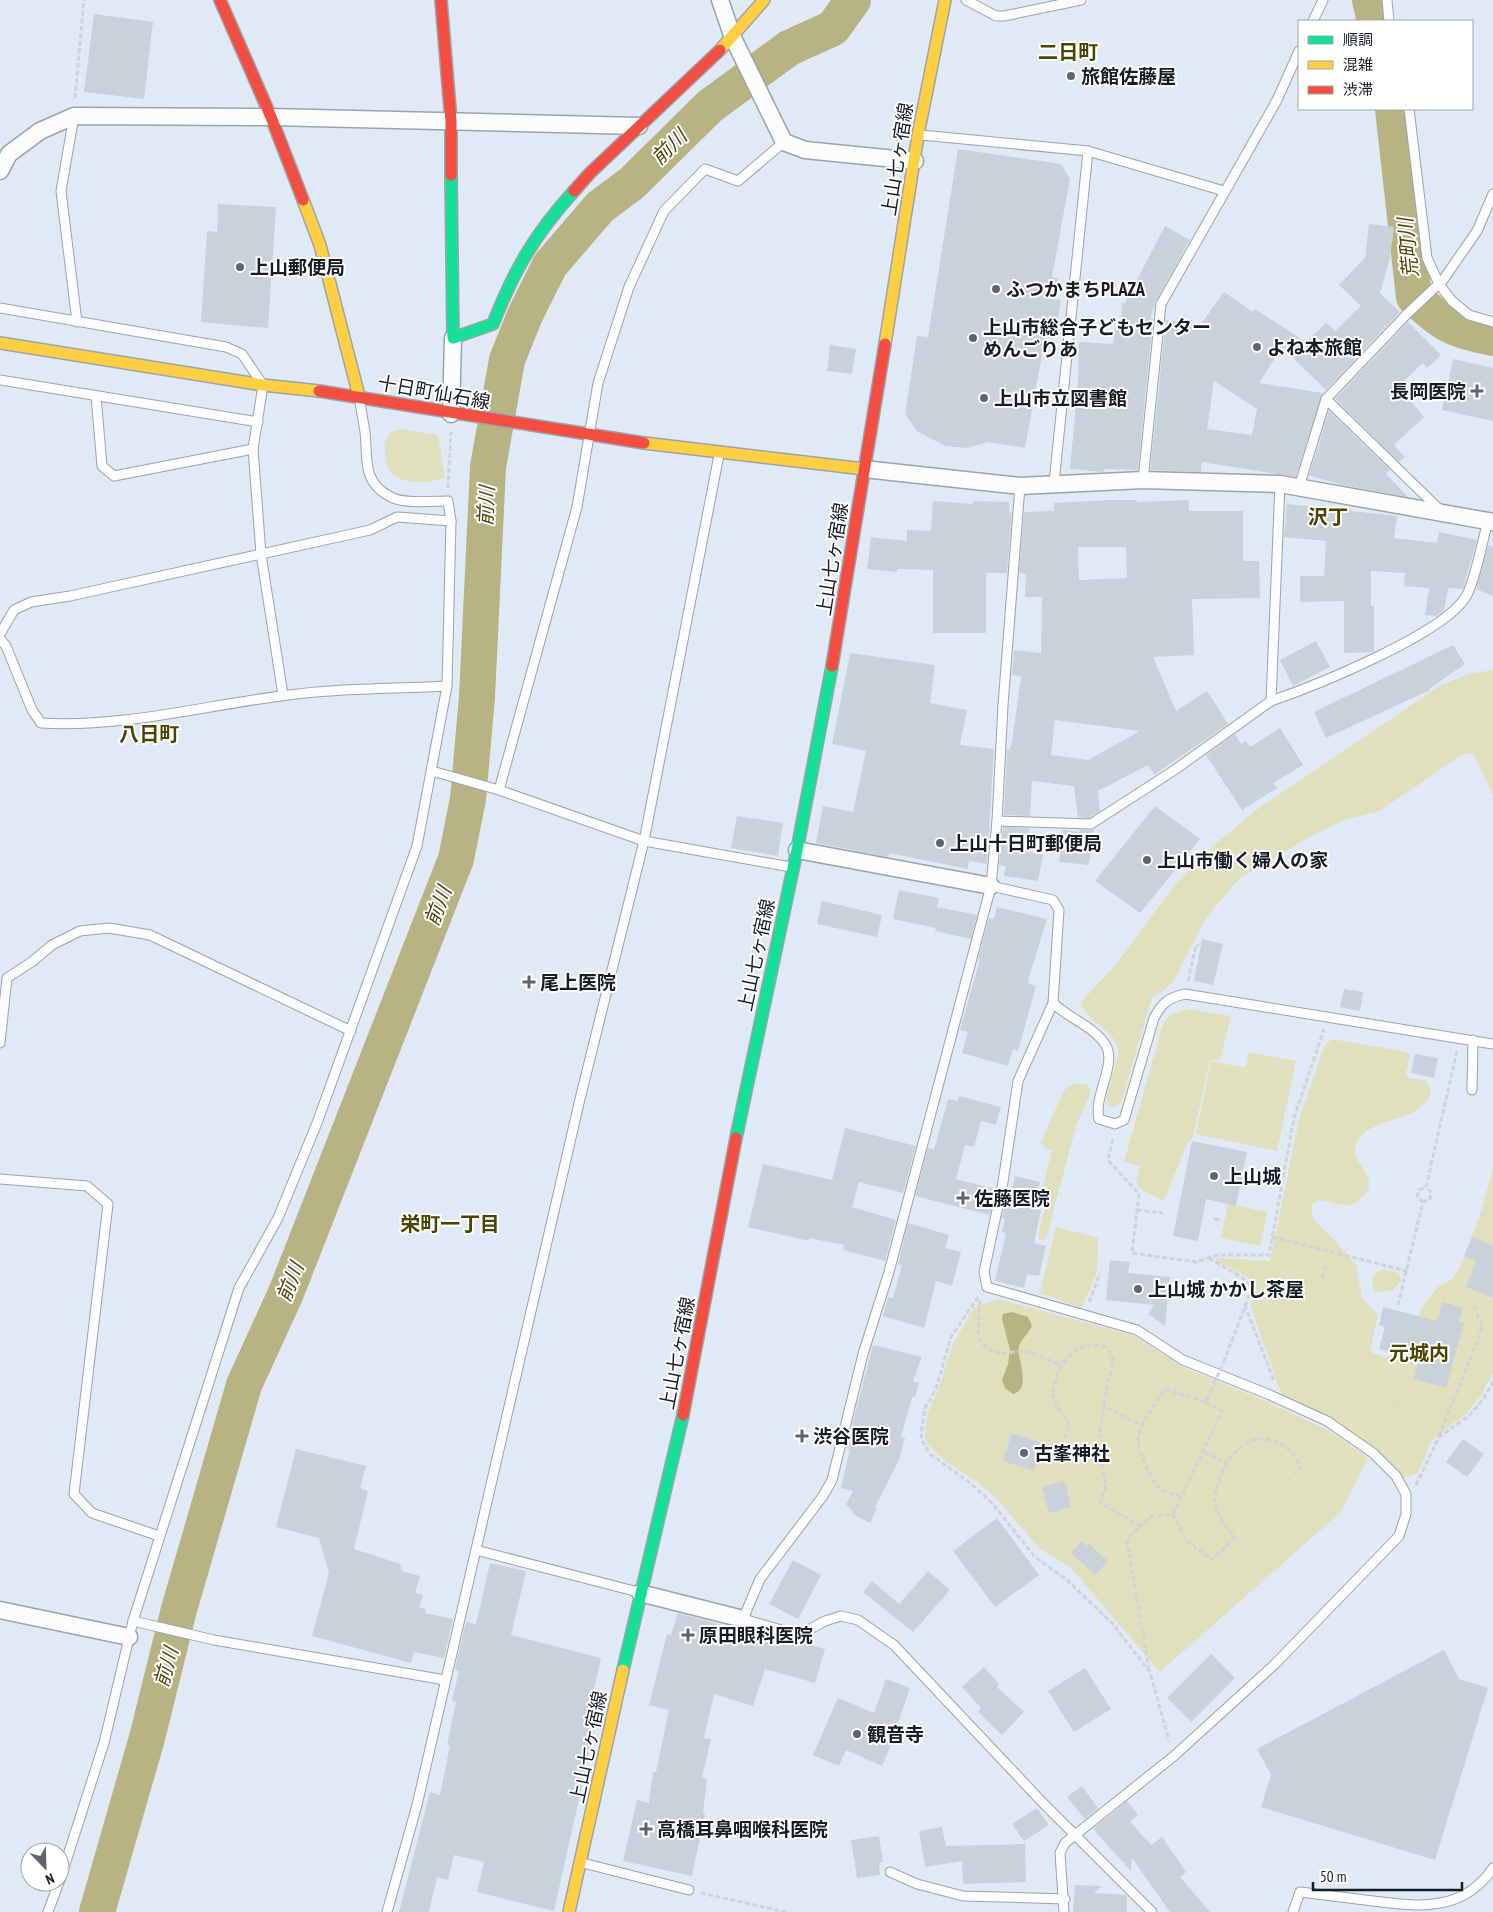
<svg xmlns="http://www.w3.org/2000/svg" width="1493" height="1912" font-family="'PT Sans Narrow','Noto Sans JP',sans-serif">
  <rect width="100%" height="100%" fill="#e0eaf6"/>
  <g fill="#e0e0bd">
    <path d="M401 429 438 435 445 478C430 483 399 486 389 470 385 462 385 452 384 443L391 432Z"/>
    <path d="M1493 670V796L1473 753 1462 755 1378 812 1346 819 1313 835 1240 878 1206 918 1173 983 1152 998 1121 1103 1115 1107 1109 1105 1106 1099 1119 1052C1113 1026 1087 1024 1081 1002L1118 962 1173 887 1212 847 1256 810 1441 685 1469 674Z"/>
    <path d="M1187 1009 1231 1016 1220 1060 1210 1059 1193 1137 1187 1144 1164 1201 1142 1190 1136 1183 1140 1166 1124 1162 1163 1024 1170 1015Z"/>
    <path d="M1332 1039 1407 1052 1410 1056 1406 1073 1409 1078 1427 1081 1431 1093C1419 1125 1367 1115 1356 1145 1349 1166 1388 1178 1357 1202 1342 1213 1322 1192 1311 1205L1313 1219 1335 1241 1356 1265 1362 1298 1378 1315 1370 1351 1371 1353 1398 1360 1402 1359 1423 1306 1439 1286 1453 1278 1461 1265 1481 1212 1493 1168V1373L1480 1397 1466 1414 1432 1440 1418 1473 1404 1478 1285 1398 1281 1393 1251 1308V1303L1256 1290 1253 1280 1215 1260 1217 1258 1270 1261 1299 1119 1325 1045Z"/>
    <path d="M1249 1052 1296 1061 1277 1151 1196 1134 1211 1061 1246 1068Z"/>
    <path d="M1075 1083 1088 1085 1091 1092 1076 1126 1046 1239 1040 1240 1038 1237 1045 1209 1038 1206 1052 1150 1044 1148 1041 1142 1064 1090Z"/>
    <path d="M1228 1204 1267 1212 1260 1246 1221 1238Z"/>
    <path d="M1056 1227 1098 1238 1097 1271 1082 1308 1040 1293Z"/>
    <path d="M1383 1269 1399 1273 1401 1281 1393 1290 1376 1292 1372 1288 1374 1274Z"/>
    <path d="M998 1299 1132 1335 1187 1369 1266 1401 1329 1431 1368 1458 1341 1512 1160 1672 1070 1567 1039 1548 995 1497 978 1483 944 1460 928 1445 925 1436 928 1412 939 1388 953 1344 974 1307Z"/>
  </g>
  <path fill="#b7b382" d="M1012 1312 1028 1317 1032 1326C1029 1333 1020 1340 1019 1347 1017 1360 1032 1389 1013 1394L1005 1388 1002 1380 1008 1364 1010 1350 1002 1319 1003 1314Z"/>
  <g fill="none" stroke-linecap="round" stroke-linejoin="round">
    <g stroke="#b7b382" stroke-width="36">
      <path d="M1370 0 1375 21"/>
      <path d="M1393 109 1414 297C1445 326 1451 329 1493 338"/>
      <path d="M97 1912 147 1738 178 1613 244 1385 286 1293 456 859 468 799 477 697 488 467 507 360 525 315 550 265 600 207 632 183 710 106 789 48 833 28 853 0"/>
    </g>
  </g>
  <g fill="#c9d1db" fill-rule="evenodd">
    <path d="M94 14 153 22 144 99 84 92Z"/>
    <path d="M958 149 1061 164 1070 179 1052 277 1058 278 1054 299 1061 300 1057 324 1048 322 1025 448 988 442 967 448 945 446 917 431 905 414 917 336 928 337Z"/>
    <path d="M218 204 276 207 268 328 201 322 207 231 217 232Z"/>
    <path d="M1369 224 1394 227 1390 258 1380 293 1400 312 1326 390 1282 347 1259 383 1323 393 1296 477 1202 462 1201 472 1150 470 1166 320 1201 324 1224 292 1253 312 1255 309 1306 342 1326 323 1335 331 1361 306 1339 285 1365 258ZM1214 381 1257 409 1252 435 1207 429Z"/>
    <path d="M1165 226 1190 240 1156 301 1150 319H1153L1138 470 1104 469V472L1070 469 1078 383 1079 342 1113 344 1115 327 1121 328 1122 303H1125Z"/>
    <path d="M1408 322 1441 355 1427 368 1423 363 1398 386 1424 417 1394 445 1405 457 1399 462 1335 399Z"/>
    <path d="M830 345 856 349 852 374 827 371Z"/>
    <path d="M1453 359 1493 368V421L1442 410Z"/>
    <path d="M1329 411 1390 470 1386 474 1408 497 1342 485 1309 475Z"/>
    <path d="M1111 500H1137V502L1189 500V511H1243V561H1259L1260 598 1192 599 1194 655 1153 657 1176 711 1207 691 1228 724 1154 775 1148 765 1098 791 1100 811 1089 818 1078 817 1074 786 1032 781 1030 816 1004 815 1007 750H1009L1012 742 1021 676 1012 675 1014 650 1041 653 1042 597H1025L1026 574 1019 573 1024 512 1054 511V503ZM1078 547H1126L1127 578 1079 580ZM1055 720 1140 731 1088 760 1051 755Z"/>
    <path d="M933 501 973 504V501L1009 502V513L1012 512 1007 573H986V633H933V570L897 569V572L867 569 871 537 907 541V530L931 531Z"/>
    <path d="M1287 504 1397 516 1394 538 1437 543 1439 532 1477 540 1463 589 1448 588 1444 610 1436 616 1425 615 1429 588 1404 586 1405 573 1371 571V606H1374V652L1344 653V601L1300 602V576H1324L1326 541 1284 537Z"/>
    <path d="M1488 545 1493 547V596L1476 589Z"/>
    <path d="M1316 641 1330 667 1293 686 1280 660Z"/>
    <path d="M1453 645 1465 664 1429 689 1430 690 1326 738 1314 712Z"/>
    <path d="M850 653 935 665 930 703 967 710 960 745 994 749 987 864 969 861 968 869 889 853 888 857 816 843 823 806 853 812 866 751 832 744Z"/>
    <path d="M1280 728 1303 765 1273 783 1277 788 1242 810 1206 755 1235 734 1241 744 1246 741 1250 747Z"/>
    <path d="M1155 806 1200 839 1140 913 1095 881Z"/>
    <path d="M737 816 783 823 778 856 731 848Z"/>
    <path d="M1003 827 1029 828 1025 851 1043 855 1038 881 1004 876 1006 866 999 865Z"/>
    <path d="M1063 830 1080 832 1079 830H1094L1089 865 1059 862Z"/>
    <path d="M899 890 939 898 937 907 977 915 971 939 935 931 936 928 893 919Z"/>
    <path d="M822 901 882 915 877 937 817 924Z"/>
    <path d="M997 907 1047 919 1029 977 1028 983 1036 986 1018 1051 1013 1049 1008 1066 962 1053 968 1032 960 1030 980 959H978L989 918 994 919Z"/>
    <path d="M1202 939 1223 944 1213 985 1194 981Z"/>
    <path d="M1344 989 1363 992 1360 1011 1340 1007Z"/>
    <path d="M1415 1054 1438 1058 1434 1078 1411 1073Z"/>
    <path d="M959 1096 1001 1107 996 1125 981 1121 974 1147 965 1145 956 1179 995 1189 990 1215 915 1196 928 1148 934 1150 948 1099 958 1101Z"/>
    <path d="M845 1128 916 1146 903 1193 859 1182 852 1207 896 1220 885 1261 843 1250 844 1245 809 1238V1241L748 1227 763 1164 832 1180Z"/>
    <path d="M1192 1141 1247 1152 1236 1206 1206 1199 1198 1241 1173 1236Z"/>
    <path d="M1015 1176 1040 1182 1034 1209 1041 1210 1034 1243 1046 1246 1039 1276 1027 1274 1024 1288 995 1281 1006 1233 1002 1232 1005 1219 1002 1218 1007 1192H1011Z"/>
    <path d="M908 1223 949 1235 945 1248 961 1252 952 1286 936 1281 924 1328 883 1316 888 1297 893 1298 902 1265 898 1264Z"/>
    <path d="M1472 1237 1493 1246V1298L1466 1287 1476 1261 1464 1256Z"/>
    <path d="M1110 1260 1130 1262 1128 1273 1170 1277 1165 1326 1148 1314 1154 1305 1106 1300Z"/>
    <path d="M1443 1302 1463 1308 1459 1322 1464 1323 1446 1388 1414 1379 1419 1359 1379 1349 1385 1327 1379 1325 1383 1307 1437 1321Z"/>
    <path d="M873 1345 922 1357 913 1381 919 1383 915 1397H912L901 1437 905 1438 899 1460 875 1507 877 1508 870 1523 856 1516 846 1504 853 1491 841 1488 850 1449 846 1448Z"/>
    <path d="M1012 1433 1043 1443 1034 1471 1003 1461Z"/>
    <path d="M1463 1439 1484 1454 1467 1477 1446 1462Z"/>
    <path d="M296 1449 366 1466 360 1488 368 1491 354 1549 400 1564 402 1571 420 1576 415 1593 423 1595 419 1607 426 1609 425 1613 453 1619 444 1658 414 1652 411 1663 312 1636 329 1573 319 1538 276 1527Z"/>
    <path d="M1065 1481 1071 1507 1049 1513 1042 1487Z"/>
    <path d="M997 1518 1039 1575 995 1607 953 1551Z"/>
    <path d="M1081 1541 1087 1546 1089 1544 1108 1561 1095 1575 1071 1553Z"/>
    <path d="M793 1560 821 1575 798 1619 769 1604Z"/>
    <path d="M490 1563 526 1571 511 1635 601 1658 593 1694 602 1696 554 1911 477 1892 484 1862 454 1855 448 1880 437 1877 429 1912H399L430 1792 440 1795 450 1745H447L456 1702 452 1701 459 1671 455 1670 457 1660 466 1622 476 1624Z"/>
    <path d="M928 1571 950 1590 913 1632 863 1592 872 1581 899 1604Z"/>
    <path d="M678 1613 781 1641 782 1637 825 1649 815 1683 765 1669 753 1706 714 1694 704 1738 711 1739 702 1778 707 1779 703 1813 705 1814 692 1876 623 1861 637 1800 649 1803 653 1772H656L669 1710 649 1705 667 1634 671 1635Z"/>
    <path d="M1444 1650 1459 1679 1488 1688 1435 1860 1261 1807 1271 1775 1257 1749Z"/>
    <path d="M1211 1654 1235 1678 1191 1722 1167 1698Z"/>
    <path d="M984 1667 999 1684 997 1687 1024 1712 1002 1735 978 1712 981 1708 962 1687Z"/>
    <path d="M1085 1668 1111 1709 1074 1732 1048 1691Z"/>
    <path d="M886 1679 910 1688 898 1723 900 1724 882 1766 846 1750 839 1766 813 1755 838 1698 874 1713Z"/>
    <path d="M1082 1786 1098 1808 1085 1819 1067 1797Z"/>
    <path d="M1127 1801 1138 1815 1130 1822 1151 1845 1162 1837 1186 1872 1180 1877 1210 1912H1170L1132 1858 1131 1871 1093 1829Z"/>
    <path d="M1037 1808 1049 1825 1024 1841 1012 1824Z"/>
    <path d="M942 1827 946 1846 1025 1844 1026 1882 963 1884 962 1861 925 1867 919 1831Z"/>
    <path d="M879 1836 883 1862 879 1863 880 1875 857 1878 851 1840Z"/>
    <path d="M1075 1885 1102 1886 1094 1893 1127 1895V1912H1073Z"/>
  </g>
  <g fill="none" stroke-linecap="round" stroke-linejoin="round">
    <g stroke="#9ba3ad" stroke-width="11">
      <g id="lane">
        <path d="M966 0 996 16H1004L1081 0"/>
        <path d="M1387 0 1389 21"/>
        <path d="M1313 21 1323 0"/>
        <path d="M1409 109 1427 258 1439 284 1452 301 1469 315 1493 322"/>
        <path d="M74 116 61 191 77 322"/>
        <path d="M921 135 1088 151 1224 191"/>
        <path d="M0 308 226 347 242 354 263 385 253 449 261 554 283 695"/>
        <path d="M0 380 258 422"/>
        <path d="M96 396 102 466 114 476 253 449"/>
        <path d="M1326 399 1440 510"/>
        <path d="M1143 480 1161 304 1277 100 1299 51"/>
        <path d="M1054 483 1088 151"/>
        <path d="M1020 486 1003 705 997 821 991 886 889 1272 863 1354 832 1480 823 1496 760 1579 743 1619 799 1635 825 1621 841 1616 858 1620 894 1645 1043 1803 1152 1912"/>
        <path d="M1299 487 1326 399 1407 314 1443 280 1477 231 1493 194"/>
        <path d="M0 634 14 610 31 602 70 596 370 530 397 517 451 521"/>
        <path d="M0 639 6 646 32 710 41 723C121 728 202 706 281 696 335 688 393 689 447 686"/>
        <path d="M1271 701C1315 686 1441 635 1465 598 1474 586 1483 538 1488 521"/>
        <path d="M432 771 499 790 644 841 791 867"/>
        <path d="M499 790 577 507 598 383 629 287 664 211 705 169 738 181 784 142"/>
        <path d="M997 821 1091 824 1173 771 1271 701 1280 484"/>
        <path d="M991 886 1053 900 1059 910 1053 1003C1068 1018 1093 1026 1105 1044 1118 1063 1093 1096 1099 1119L1115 1124 1124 1120 1154 1018C1162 1003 1168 998 1185 994L1493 1044"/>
        <path d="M1053 1003 1018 1081 1003 1182 984 1272 987 1287 1137 1330 1183 1360 1270 1395 1327 1421 1373 1453 1396 1476 1406 1494V1514L1399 1536 1275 1664 1174 1756 1065 1843 1060 1853 1064 1912"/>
        <path d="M0 1043 7 978 33 961 52 945 80 931 109 928 150 935 351 1031"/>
        <path d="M1472 1090 1473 1040"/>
        <path d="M0 1179 87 1186 108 1204 74 1494 92 1513 159 1536"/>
        <path d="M476 1550 638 1592"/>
        <path d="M133 1621 214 1640 445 1680"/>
        <path d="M583 1863 689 1890"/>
        <path d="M890 1872 917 1884 963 1896 1065 1899"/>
        <path d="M60 1880 104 1743 133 1621 239 1288 278 1218 317 1123 417 846 447 686 451 521 448 501C434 501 406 504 393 498 361 483 368 459 365 432 363 420 361 408 359 397"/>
        <path d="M48 1912 59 1882"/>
        <path d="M387 1912 417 1805 580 1099 644 841 719 455"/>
        <path d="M1293 1912 1300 1892C1324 1895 1349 1898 1373 1901 1419 1907 1463 1912 1493 1868"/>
      </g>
    </g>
    <g stroke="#9ba3ad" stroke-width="19">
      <g id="street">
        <path d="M720 0 733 38 784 142 805 150 915 161"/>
        <path d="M0 171 9 154 40 131 74 116 271 117 639 126"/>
        <path d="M451 414 453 338"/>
        <path d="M864 469 1020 486 1143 480 1280 484 1493 522"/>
        <path d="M797 850 991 886"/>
        <path d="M640 1593 743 1619"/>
        <path d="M0 1610 129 1637"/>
      </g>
    </g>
    <g stroke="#9ba3ad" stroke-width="14">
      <g id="fast">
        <path d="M451 175 453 338 493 324C514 270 535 234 574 191"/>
        <path d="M736 1138 797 850 832 666"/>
        <path d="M623 1670 683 1415"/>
      </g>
    </g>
    <g stroke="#9ba3ad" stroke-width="14">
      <g id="slow">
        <path d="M720 50 764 0"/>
        <path d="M303 200 320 245 359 396"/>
        <path d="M0 343 263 385 319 391"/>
        <path d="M885 344 918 135 945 0"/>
        <path d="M644 443 864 469"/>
        <path d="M569 1912 623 1670"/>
      </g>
    </g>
    <g stroke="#9ba3ad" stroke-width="14">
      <g id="jam">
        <path d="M220 0 271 117 303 200"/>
        <path d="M441 0 451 121V175"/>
        <path d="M574 191 590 173 720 50"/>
        <path d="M319 391 644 443"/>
        <path d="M832 666 885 344"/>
        <path d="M683 1415 736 1138"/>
      </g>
    </g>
    <g stroke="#d0d3d7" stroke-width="3" stroke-dasharray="5 2.5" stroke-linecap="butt">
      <path d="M75 98 84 0"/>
      <path d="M448 488 451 432"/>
      <path d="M1188 981 1196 945 1199 946"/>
      <path d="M1113 1139 1108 1160 1139 1194 1132 1253 1196 1262 1217 1255H1269L1294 1118 1324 1029"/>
      <path d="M1423 1202 1417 1197 1419 1190 1426 1187"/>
      <path d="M1137 1210 1163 1213"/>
      <path d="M1214 1219 1222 1220"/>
      <path d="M1272 1237 1407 1271"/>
      <path d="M1209 1258 1246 1280 1252 1288 1224 1361"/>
      <path d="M1322 1278 1326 1264"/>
      <path d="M978 1297 951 1337 936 1389 925 1408 921 1435 922 1440 930 1454 969 1482 992 1503 1035 1557 1067 1580 1111 1622 1150 1672 1169 1741"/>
      <path d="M980 1300 978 1336C991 1361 1005 1350 1027 1352 1038 1354 1050 1361 1061 1365"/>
      <path d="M1089 1302 1100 1273"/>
      <path d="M1245 1305 1274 1381"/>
      <path d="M1398 1305 1423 1202 1430 1199 1431 1192 1426 1187 1457 1051"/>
      <path d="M1395 1403V1401"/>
      <path d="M1439 1436 1481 1332 1482 1325 1474 1307"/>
      <path d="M1204 1452 1227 1463"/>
      <path d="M1069 1460 1063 1444 1069 1424C1065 1415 1055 1406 1053 1397 1052 1391 1055 1383 1056 1378 1064 1356 1081 1340 1106 1347 1119 1363 1111 1368 1107 1385 1106 1392 1105 1399 1104 1406"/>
      <path d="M1416 1485 1439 1437 1469 1416 1484 1398 1493 1382"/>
      <path d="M1181 1496C1173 1494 1166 1493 1159 1488 1152 1482 1137 1450 1138 1440 1140 1422 1156 1404 1165 1389L1206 1402"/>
      <path d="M1173 1514 1186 1540 1212 1560 1235 1537C1227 1528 1220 1519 1216 1508 1213 1498 1216 1488 1220 1478 1230 1451 1251 1429 1281 1444 1291 1450 1297 1457 1300 1467L1295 1474"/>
      <path d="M1141 1526 1100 1503 1106 1485 1098 1445 1104 1406 1142 1426"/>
      <path d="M1149 1670 1127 1539 1152 1516 1173 1514 1222 1411 1206 1402 1211 1391"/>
      <path d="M701 1893 786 1912"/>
    </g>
    <use href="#lane" stroke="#fafcfe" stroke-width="9"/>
    <use href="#street" stroke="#fafcfe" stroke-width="16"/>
    <use href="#fast" stroke="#16e098" stroke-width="11"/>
    <use href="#slow" stroke="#ffcf43" stroke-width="11"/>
    <use href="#jam" stroke="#f24e42" stroke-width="11"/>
    <path stroke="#d0d3d7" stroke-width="3" stroke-dasharray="5 2.5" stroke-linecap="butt" d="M1211 1391 1224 1361"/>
  </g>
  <g fill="#5d656f" stroke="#fff" stroke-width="2">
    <circle cx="1071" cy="76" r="5"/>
    <circle cx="240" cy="267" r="5"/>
    <circle cx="996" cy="289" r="5"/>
    <circle cx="973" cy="338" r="5"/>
    <circle cx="1257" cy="347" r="5"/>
    <path d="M1474.5 383.5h5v5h5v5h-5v5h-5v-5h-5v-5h5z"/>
    <circle cx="984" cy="398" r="5"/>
    <circle cx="940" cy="843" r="5"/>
    <circle cx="1147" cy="860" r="5"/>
    <path d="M526.5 974.5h5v5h5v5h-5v5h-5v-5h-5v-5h5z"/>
    <circle cx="1214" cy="1176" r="5"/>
    <path d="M960.5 1190.5h5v5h5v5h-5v5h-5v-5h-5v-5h5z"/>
    <circle cx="1138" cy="1289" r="5"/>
    <path d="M799.5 1428.5h5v5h5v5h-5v5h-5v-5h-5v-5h5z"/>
    <circle cx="1024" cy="1453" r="5"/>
    <path d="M685.5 1627.5h5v5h5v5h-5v5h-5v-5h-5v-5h5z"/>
    <circle cx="857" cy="1734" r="5"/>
    <path d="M643.5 1821.5h5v5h5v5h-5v5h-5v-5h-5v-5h5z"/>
  </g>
  <g text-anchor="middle" stroke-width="4" stroke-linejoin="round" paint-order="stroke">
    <g font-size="19" font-weight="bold" fill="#161d27" stroke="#fff" text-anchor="start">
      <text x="1081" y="83">旅館佐藤屋</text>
      <text x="250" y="274">上山郵便局</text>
      <text x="1006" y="296">ふつかまちPLAZA</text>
      <text x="983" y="334">上山市総合子どもセンター<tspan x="983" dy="22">めんごりあ</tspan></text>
      <text x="1267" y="354">よね本旅館</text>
      <text x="1466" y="398" text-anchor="end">長岡医院</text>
      <text x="994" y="405">上山市立図書館</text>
      <text x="950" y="850">上山十日町郵便局</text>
      <text x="1157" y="867">上山市働く婦人の家</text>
      <text x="540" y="989">尾上医院</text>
      <text x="1224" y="1183">上山城</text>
      <text x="974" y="1205">佐藤医院</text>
      <text x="1148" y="1296">上山城 かかし茶屋</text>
      <text x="813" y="1443">渋谷医院</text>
      <text x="1034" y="1460">古峯神社</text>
      <text x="699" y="1642">原田眼科医院</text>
      <text x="867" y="1741">観音寺</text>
      <text x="657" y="1836">高橋耳鼻咽喉科医院</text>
    </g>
    <g font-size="19" fill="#161d27" stroke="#fff">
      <text transform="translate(897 159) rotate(-81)" y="7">上山七ヶ宿線</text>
      <text transform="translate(434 392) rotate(10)" y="7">十日町仙石線</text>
      <text transform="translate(832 559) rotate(-81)" y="7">上山七ヶ宿線</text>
      <text transform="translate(756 955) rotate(-78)" y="7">上山七ヶ宿線</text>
      <text transform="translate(677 1353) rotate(-79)" y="7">上山七ヶ宿線</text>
      <text transform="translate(588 1747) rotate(-78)" y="7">上山七ヶ宿線</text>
    </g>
    <g font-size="20" font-weight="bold" fill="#4b4400" stroke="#fff">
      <text x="1068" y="59">二日町</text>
      <text x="1328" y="524">沢丁</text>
      <text x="149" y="741">八日町</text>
      <text x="450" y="1231">栄町一丁目</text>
      <text x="1419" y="1360">元城内</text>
    </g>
    <g font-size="20" font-style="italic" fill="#4e4609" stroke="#fff">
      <text transform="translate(669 147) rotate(-45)" y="7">前川</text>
      <text transform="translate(1408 248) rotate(-96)" y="7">荒町川</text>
      <text transform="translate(486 506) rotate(-87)" y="7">前川</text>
      <text transform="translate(438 906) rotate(-69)" y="7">前川</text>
      <text transform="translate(290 1282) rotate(-68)" y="7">前川</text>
      <text transform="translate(166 1667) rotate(-74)" y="7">前川</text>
    </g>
  </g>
  <rect x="1298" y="20" width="175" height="90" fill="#ffffff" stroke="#a2a5a9"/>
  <rect x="1308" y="36" width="25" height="8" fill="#16e098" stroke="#a2a5a9"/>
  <text x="1343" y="45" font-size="15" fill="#161d27">順調</text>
  <rect x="1308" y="61" width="25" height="8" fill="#ffcf43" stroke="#a2a5a9"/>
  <text x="1343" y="70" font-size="15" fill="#161d27">混雑</text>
  <rect x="1308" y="86" width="25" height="8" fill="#f24e42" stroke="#a2a5a9"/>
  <text x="1343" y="95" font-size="15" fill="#161d27">渋滞</text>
  <g transform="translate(45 1867) rotate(157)"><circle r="24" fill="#ffffff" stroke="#a2a5a9"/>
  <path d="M0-4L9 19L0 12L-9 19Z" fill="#5d656f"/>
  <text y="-8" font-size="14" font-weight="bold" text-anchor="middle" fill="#161d27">N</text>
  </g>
  <path d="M1313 1882v8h149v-8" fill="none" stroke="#161d27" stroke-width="2.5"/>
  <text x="1320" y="1882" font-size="15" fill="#161d27" stroke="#ffffff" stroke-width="4" paint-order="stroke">50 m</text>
</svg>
